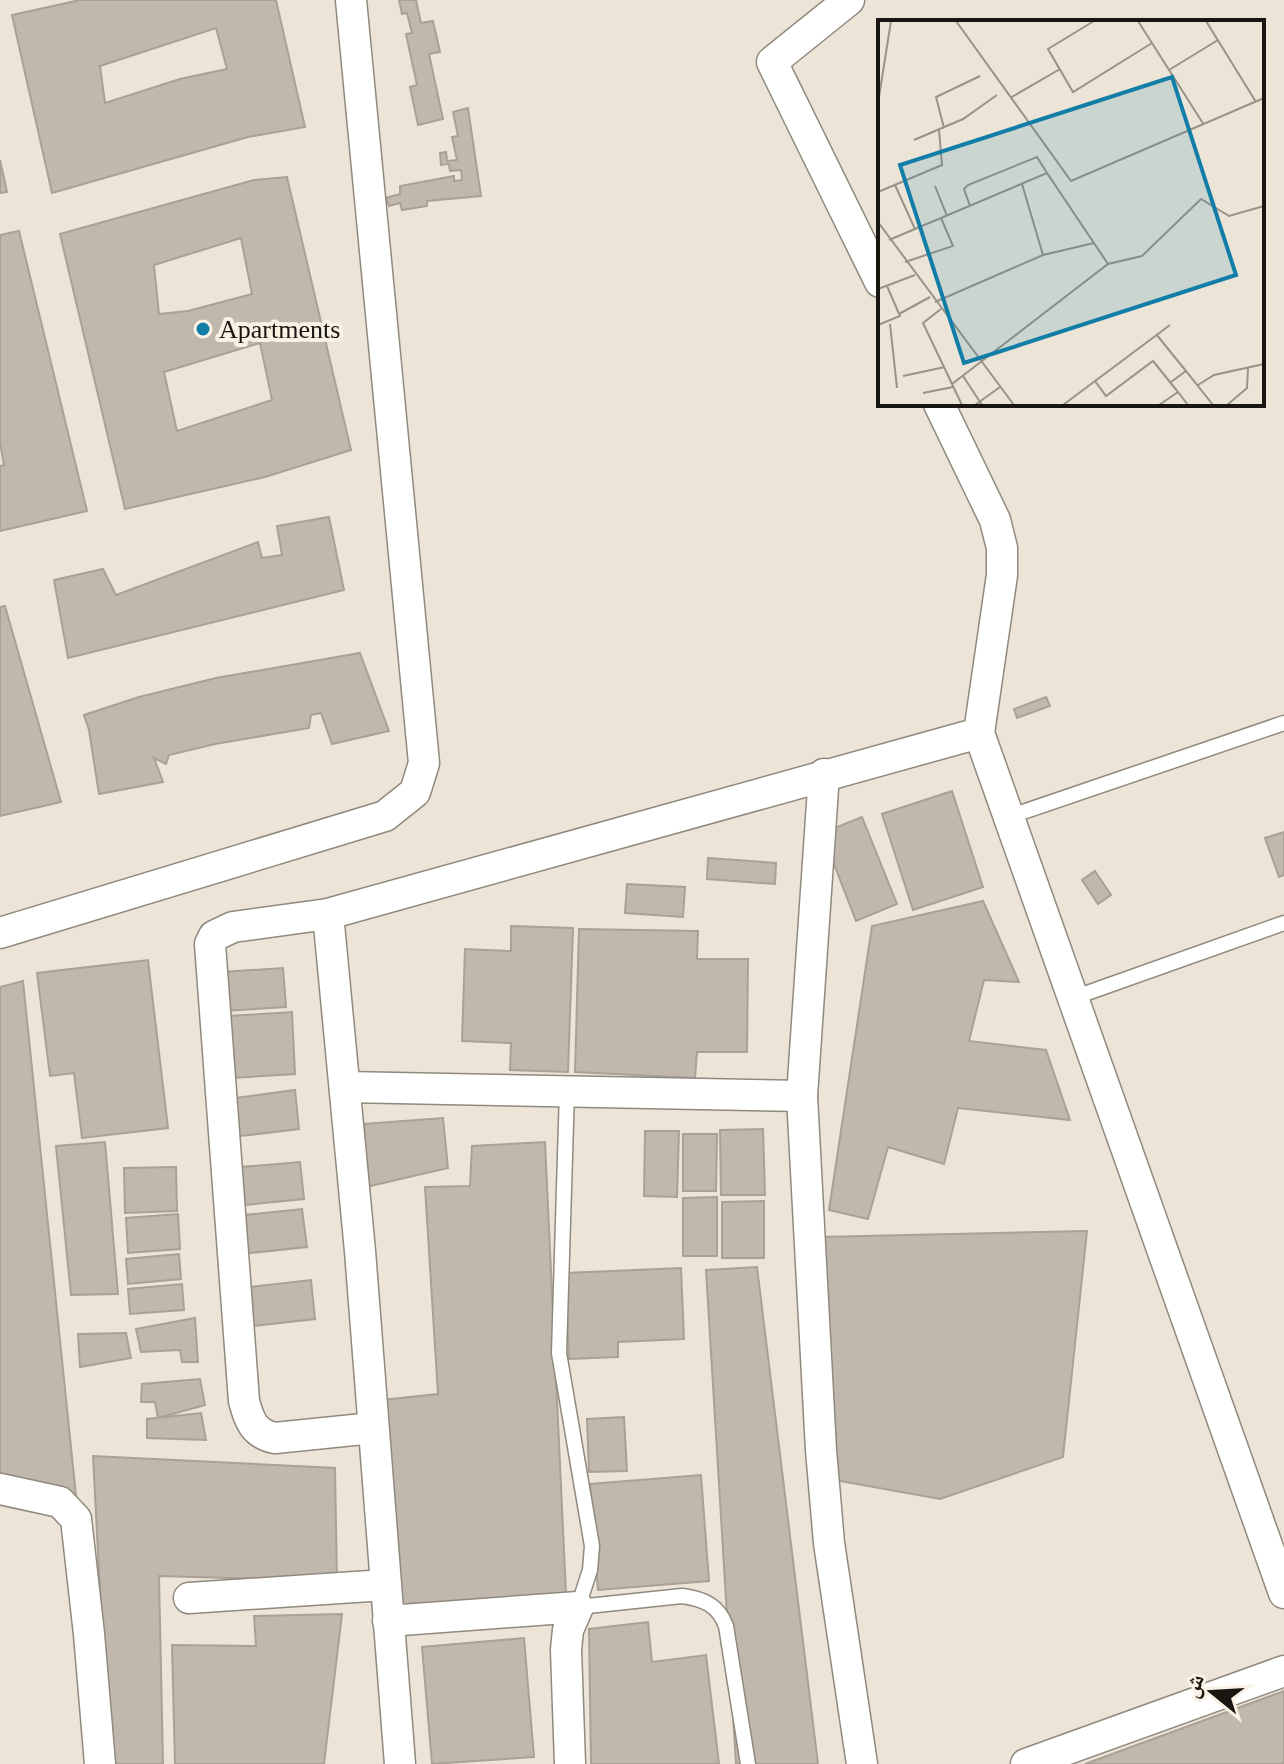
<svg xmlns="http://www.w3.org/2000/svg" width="1284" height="1764" font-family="'Times New Roman','Noto Naskh Arabic',serif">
  <rect width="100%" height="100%" fill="#ece4d7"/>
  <g fill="#c0b8ac" stroke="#a9a195" stroke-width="2" fill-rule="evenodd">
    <path d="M80 0H276L305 127 248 137 52 193 12 15ZM216 28 227 69 180 79 105 103 100 66Z"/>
    <path d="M399 0H416L421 23 433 21 440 52 429 54 443 119 418 125 410 87 417 85 406 34 412 33 407 13 402 14Z"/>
    <path d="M468 108 481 196 427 201V206L402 210 400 203 389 206 386 198 400 194V186L454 176V181L462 180 461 170 450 171 449 164 441 165 440 153 446 152 447 161 457 160 452 137 458 136 453 112Z"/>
    <path d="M0 160 7 192 0 193Z"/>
    <path d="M287 177 351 450 265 477 125 509 60 234 254 180ZM241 238 252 294 188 311 159 314 154 265ZM260 343 272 400 177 431 164 372Z"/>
    <path d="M19 231 87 511 0 531V466L4 465 0 443V235Z"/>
    <path d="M329 517 344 590 68 658 54 580 103 569 116 595 258 542 262 558 282 555 277 526Z"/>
    <path d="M5 606 61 802 0 816V607Z"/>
    <path d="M360 653 389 731 332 744 321 713 311 715 309 728 215 744 169 755 166 764 154 758 163 782 99 794 89 730 84 715 139 697 216 678Z"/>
    <path d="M1046 697 1050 706 1017 718 1014 709Z"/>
    <path d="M952 791 983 887 913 910 882 814Z"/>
    <path d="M862 817 897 904 856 921 822 833Z"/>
    <path d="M1284 832V875L1279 877 1265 838Z"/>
    <path d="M708 858 776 863 775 884 707 879Z"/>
    <path d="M1095 871 1111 895 1098 904 1082 880Z"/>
    <path d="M627 884 685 887 683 917 625 913Z"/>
    <path d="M983 901 1019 982 984 980 969 1041 1046 1050 1070 1120 958 1108 944 1164 888 1147 868 1219 829 1210 872 926Z"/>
    <path d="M511 926 573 928 568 1072 510 1070 511 1043 462 1041 465 949 511 951Z"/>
    <path d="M579 929 698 931 697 959H748L747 1052H697L695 1078 575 1072Z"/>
    <path d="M148 960 168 1128 82 1138 74 1073 50 1076 37 973Z"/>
    <path d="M283 968 286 1007 225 1011 222 972Z"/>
    <path d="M23 981 76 1496 0 1479V987Z"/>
    <path d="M292 1012 295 1074 232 1078 229 1016Z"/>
    <path d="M295 1090 299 1129 232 1137 227 1099Z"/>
    <path d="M443 1118 448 1168 366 1187 364 1124Z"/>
    <path d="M763 1129 765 1195H721L720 1130Z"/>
    <path d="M645 1131H679L677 1197 644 1196Z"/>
    <path d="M683 1134H717L716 1191H683Z"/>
    <path d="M105 1142 118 1294 71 1295 56 1146Z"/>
    <path d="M545 1142 566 1594 397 1610 382 1400 438 1394 425 1187 470 1186 472 1146Z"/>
    <path d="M300 1162 304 1199 245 1205 241 1167Z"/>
    <path d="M176 1167 177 1211 125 1213 124 1168Z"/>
    <path d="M717 1197V1256H683V1198Z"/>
    <path d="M764 1201V1258H722V1202Z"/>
    <path d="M302 1209 307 1247 241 1254 236 1216Z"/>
    <path d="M178 1214 180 1249 128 1253 126 1218Z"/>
    <path d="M1087 1231 1063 1457 940 1499 834 1480 821 1237Z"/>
    <path d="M179 1254 181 1279 128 1284 126 1259Z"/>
    <path d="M757 1267 818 1764H736L706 1270Z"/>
    <path d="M681 1268 684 1339 618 1342V1357L569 1359 565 1273Z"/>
    <path d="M311 1280 315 1319 253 1326 249 1287Z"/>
    <path d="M182 1284 184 1310 130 1314 128 1289Z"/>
    <path d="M195 1318 198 1362H182L180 1350 141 1352 136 1329Z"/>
    <path d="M126 1333 131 1358 80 1367 78 1334Z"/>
    <path d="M200 1379 205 1405 158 1418 155 1402H141L142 1384Z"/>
    <path d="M201 1413 206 1440 147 1438V1419Z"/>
    <path d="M624 1417 627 1471 589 1472 587 1419Z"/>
    <path d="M93 1456 335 1468 337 1581 159 1576 163 1764H109Z"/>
    <path d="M701 1475 709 1581 598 1590 590 1484Z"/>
    <path d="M342 1614 324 1764H175L172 1645 256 1646 254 1616Z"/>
    <path d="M648 1622 652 1662 706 1655 719 1764H591L589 1629Z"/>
    <path d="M524 1638 534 1757 432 1764 422 1647Z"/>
    <path d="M1284 1691V1764H1085Z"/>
  </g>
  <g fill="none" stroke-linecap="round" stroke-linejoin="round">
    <g stroke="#90897d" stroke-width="17">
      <g id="service">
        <path d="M1008 817 1284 723"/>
        <path d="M1073 998 1284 923"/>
        <path d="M567 1090 559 1353 592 1546 590 1570 578 1607 682 1596C704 1599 718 1605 726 1626L748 1764"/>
      </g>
    </g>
    <g stroke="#90897d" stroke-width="33">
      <g id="minor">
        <path d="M849 0 772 62 880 282"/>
        <path d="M939 404 995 520 1002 548V575L979 733 1284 1593"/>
        <path d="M824 774 802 1096 821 1450 829 1543 862 1764"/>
        <path d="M328 914 233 927 214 936 210 944 244 1401C249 1420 254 1434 275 1438L373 1428"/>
        <path d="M0 933 385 816 415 792 424 763 351 0"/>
        <path d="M345 1087 802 1096"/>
        <path d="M0 1489 60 1502 76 1519 89 1634 100 1764"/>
        <path d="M189 1598 385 1585"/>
        <path d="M388 1621 578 1607 568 1630 566 1650 570 1764"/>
        <path d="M400 1764 360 1251 328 914 979 733"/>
        <path d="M1026 1764 1284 1671"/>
      </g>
    </g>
    <use href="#service" stroke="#fff" stroke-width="14"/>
    <use href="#minor" stroke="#fff" stroke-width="30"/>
  </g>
  <circle fill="#127ea7" stroke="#f9f1e4" stroke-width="3" cx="203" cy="329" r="8"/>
  <g text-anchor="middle" stroke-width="8" stroke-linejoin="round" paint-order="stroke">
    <g font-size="26" fill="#191611" stroke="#f9f1e4" text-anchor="start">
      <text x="219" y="338">Apartments</text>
    </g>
  </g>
  <g transform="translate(878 20)">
    <rect width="386" height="386" fill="#ece4d7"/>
    <path fill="none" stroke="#989288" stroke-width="2" d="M78 1 193 161 386 78M216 1 170 29 195 72 274 23M260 1 326 105M328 1 378 82M291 50 340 20M132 78 182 49M0 83 13 1M66 108 58 77 102 56M36 120 85 99 119 75M144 164 165 235M17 165 37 209M57 166 69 196M0 172 64 145 61 110M92 186 86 169 90 165 159 137 169 153M0 202 136 385M11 220 169 153 230 244M27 242 75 226 63 198M0 269 37 255M57 282 165 235 216 223M63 289 45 303 84 385M21 294 52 277M12 304 19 368M0 305 22 296 9 266M278 314 308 351M25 356 67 347M85 356 104 385M217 361 228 376 275 341 300 372M293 362 308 351 335 385M74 364 230 244 264 236 323 179 351 196 386 186M320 365 336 355 386 344M45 373 75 367M97 385 122 367M185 385 292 305M281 385 300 372 310 385M349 385 369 368 370 348"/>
    <path fill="#127ea7" fill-opacity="0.15" stroke="#127ea7" stroke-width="4" d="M294 57 358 255 86 343 22 145Z"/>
    <rect width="386" height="386" fill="none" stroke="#191611" stroke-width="4"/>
  </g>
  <g transform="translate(1212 1692) rotate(288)" stroke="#f9f1e4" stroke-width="6" paint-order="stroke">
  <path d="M0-6L14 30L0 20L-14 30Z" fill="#191611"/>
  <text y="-12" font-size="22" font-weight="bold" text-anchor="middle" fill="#191611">ش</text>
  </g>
</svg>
